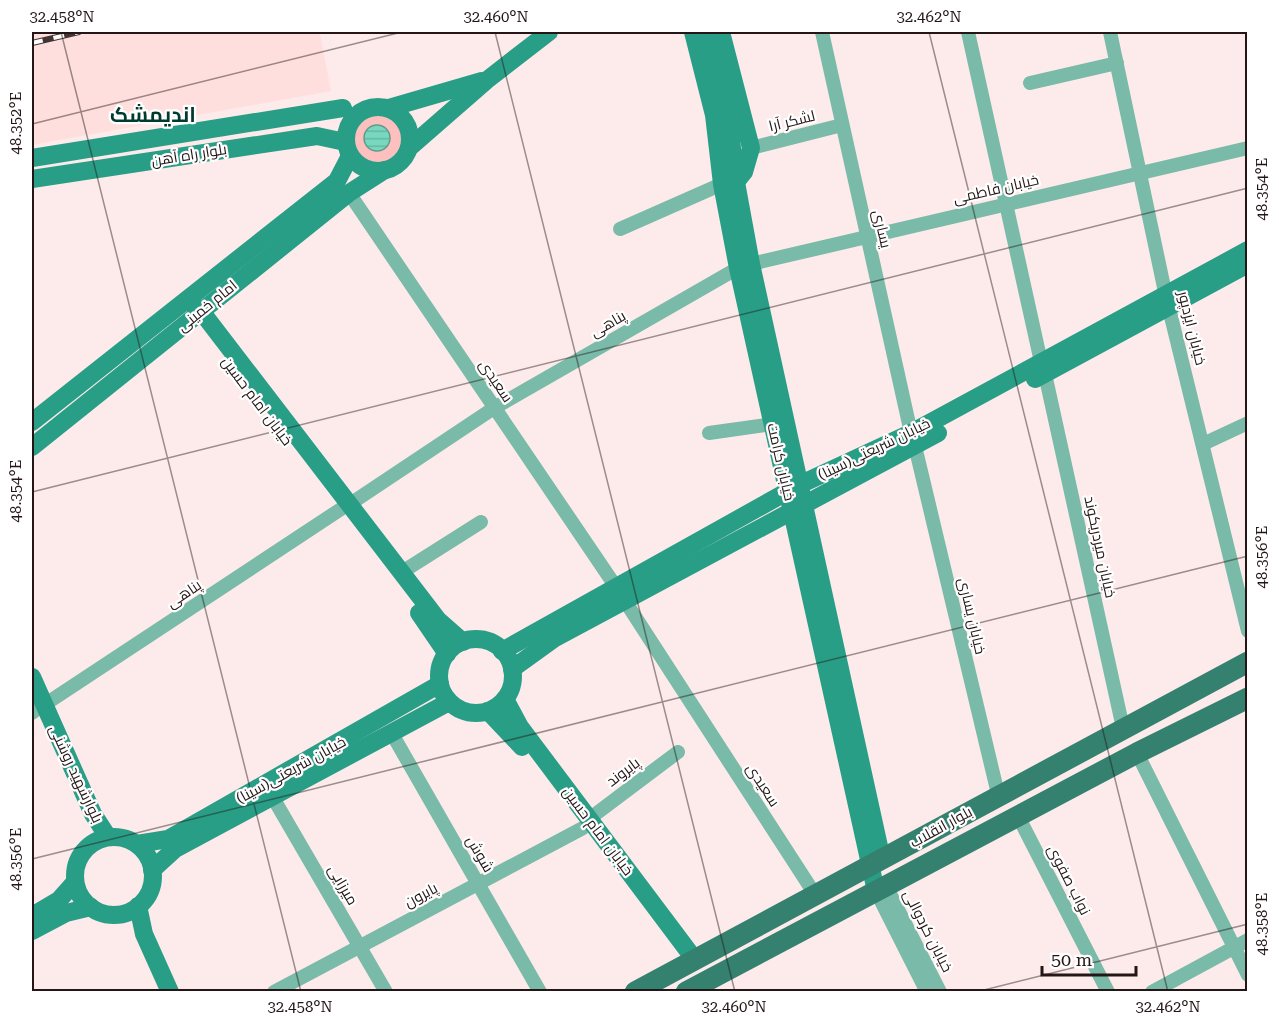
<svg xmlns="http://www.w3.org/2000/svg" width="1279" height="1023" font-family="'Roboto Serif',Cairo,serif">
  <defs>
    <pattern id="water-rules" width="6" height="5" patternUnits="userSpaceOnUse" patternTransform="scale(1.5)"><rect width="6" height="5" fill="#77d7bf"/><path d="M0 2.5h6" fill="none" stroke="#67b8a3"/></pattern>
  </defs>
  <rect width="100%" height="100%" fill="#fdebeb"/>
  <path fill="#fedfde" d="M32 32H327L320 34 331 91 32 145Z"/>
  <circle fill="#fec0bf" cx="377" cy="139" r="25"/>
  <circle fill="url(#water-rules)" stroke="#5e9d8c" stroke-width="1.5" cx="377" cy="138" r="13"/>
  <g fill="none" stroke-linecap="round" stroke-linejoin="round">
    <g stroke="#79baa8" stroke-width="14">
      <path d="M822 32 911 433"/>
      <path d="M968 32 1041 362"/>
      <path d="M1110 32 1165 292 1248 631"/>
      <path d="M1030 83 1117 63"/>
      <path d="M751 148 842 125"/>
      <path d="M349 193 616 587"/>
      <path d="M620 229 722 184"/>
      <path d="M751 264 1248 148"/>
      <path d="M1045 374 1123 728"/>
      <path d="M709 433 773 424"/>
      <path d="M1203 444 1248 423"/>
      <path d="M915 446 998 794"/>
      <path d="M350 504 494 408 738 268"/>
      <path d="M402 572 481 522"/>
      <path d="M625 601 816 896"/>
      <path d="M44 705 341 509"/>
      <path d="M32 713 36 710"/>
      <path d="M391 732 540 992"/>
      <path d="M1137 753 1248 975"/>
      <path d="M272 796 386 992"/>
      <path d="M1018 816 1108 992"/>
      <path d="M589 819 678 752"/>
      <path d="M886 886 940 992"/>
      <path d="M876 891 927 992"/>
      <path d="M274 992 583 828"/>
      <path d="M1152 992 1248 940"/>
    </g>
    <g stroke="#299e86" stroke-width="18">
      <path d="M693 32 714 115 722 184 738 268 876 891"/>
      <path d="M706 32 728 114 736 182 751 264 882 860"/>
      <path d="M721 32 751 148 744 172 736 182"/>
      <circle cx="378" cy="139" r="32"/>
      <path d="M389 108 482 81"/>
      <path d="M409 148 487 80 549 32"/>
      <path d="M32 158 343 108"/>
      <path d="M32 179 317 136 345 142"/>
      <path d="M187 300 201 311 438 620 463 642"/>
      <path d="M1035 379 1248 264"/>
      <path d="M32 422 337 181 350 156"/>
      <path d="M32 447 349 193 385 170"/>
      <path d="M419 613 447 654"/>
      <circle cx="476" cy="676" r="37"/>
      <path d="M502 651 799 485 911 433 1248 250"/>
      <path d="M512 669 555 638 938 433"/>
      <path d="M32 677 93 814 108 837"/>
      <path d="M505 699 520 727 695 960"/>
      <path d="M488 711 522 747"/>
      <circle cx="114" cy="876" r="39"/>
      <path d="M137 844 168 839 440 684"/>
      <path d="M152 870 175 849 449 702"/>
      <path d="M138 906 144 934 170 992"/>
      <path d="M32 916 59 900 75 882"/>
      <path d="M32 931 66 913 91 907"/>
    </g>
    <g stroke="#34816f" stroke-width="21">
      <path d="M635 992 1248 662"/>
      <path d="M686 992 1137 753 1248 698"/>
    </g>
    <g stroke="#443535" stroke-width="6">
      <path id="rail" d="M32 43 79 32"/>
    </g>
    <use href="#rail" stroke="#fff" stroke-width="4" stroke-dasharray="11" stroke-linecap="butt"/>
  </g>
  <path fill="none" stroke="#241616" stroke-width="1.5" stroke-opacity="0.45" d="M61 32 301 992M495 32 735 992M929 32 1168 992M32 124 402 32M32 492 1248 188M32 859 1248 556M976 992 1248 924"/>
  <g text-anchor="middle" stroke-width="4.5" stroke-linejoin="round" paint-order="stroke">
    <g font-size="15" fill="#241616" stroke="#fff">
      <text transform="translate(792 121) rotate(-14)" y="5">لشکر آرا</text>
      <text transform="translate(189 155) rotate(-9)" y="5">بلوار راه آهن</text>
      <text transform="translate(996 189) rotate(-13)" y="5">خیابان فاطمی</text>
      <text transform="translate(882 229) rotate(77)" y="5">یساری</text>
      <text transform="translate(207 306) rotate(-39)" y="5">امام خمینی</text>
      <text transform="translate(608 324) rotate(-30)" y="5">پناهی</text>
      <text transform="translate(1192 328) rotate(76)" y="5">خیابان ایزدپور</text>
      <text transform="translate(496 381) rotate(56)" y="5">سعیدی</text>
      <text transform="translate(257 401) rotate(53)" y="5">خیابان امام حسین</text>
      <text transform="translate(874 449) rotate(-26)" y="5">خیابان شریعتی(سینا)</text>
      <text transform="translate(781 462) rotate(77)" y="5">خیابان کرامت</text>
      <text transform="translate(1100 547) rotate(78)" y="5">خیابان میردریکوند</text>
      <text transform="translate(184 594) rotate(-34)" y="5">پناهی</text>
      <text transform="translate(972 616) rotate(77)" y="5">خیابان یساری</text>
      <text transform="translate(291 770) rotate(-29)" y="5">خیابان شریعتی(سینا)</text>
      <text transform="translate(623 772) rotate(-37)" y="5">پایروند</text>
      <text transform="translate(76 774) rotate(65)" y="5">بلوارشهید روشنی</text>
      <text transform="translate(763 785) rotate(57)" y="5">سعیدی</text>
      <text transform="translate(941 827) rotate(-29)" y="5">بلوار انقلاب</text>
      <text transform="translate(598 831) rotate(53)" y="5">خیابان امام حسین</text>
      <text transform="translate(480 854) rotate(60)" y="5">شوش</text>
      <text transform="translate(1069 880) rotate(63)" y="5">نواب صفوی</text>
      <text transform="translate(343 885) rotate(60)" y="5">میرزایی</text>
      <text transform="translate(421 895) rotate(-28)" y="5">پایرون</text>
      <text transform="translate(928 931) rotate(63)" y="5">خیابان کردوالی</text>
    </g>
    <g font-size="21" font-weight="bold" fill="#003b2f" stroke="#fff">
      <text x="153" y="122">اندیمشک</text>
    </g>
  </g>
  <rect width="1279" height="1023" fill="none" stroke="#ffffff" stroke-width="66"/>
  <path d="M1042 966v9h94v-9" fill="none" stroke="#241616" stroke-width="3"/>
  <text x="1051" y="966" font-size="18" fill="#241616" stroke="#ffffff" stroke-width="4.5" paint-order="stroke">50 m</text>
  <rect x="33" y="33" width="1213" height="957" fill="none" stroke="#241616" stroke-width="2"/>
  <g font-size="15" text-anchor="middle" fill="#241616">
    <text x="62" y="22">32.458°N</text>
    <text x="496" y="22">32.460°N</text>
    <text x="929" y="22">32.462°N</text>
    <text transform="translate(16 123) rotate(-90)" y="5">48.352°E</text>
    <text transform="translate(1262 189) rotate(-90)" y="5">48.354°E</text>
    <text transform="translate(16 491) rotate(-90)" y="5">48.354°E</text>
    <text transform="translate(1262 557) rotate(-90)" y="5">48.356°E</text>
    <text transform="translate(16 859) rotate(-90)" y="5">48.356°E</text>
    <text transform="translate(1262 924) rotate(-90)" y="5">48.358°E</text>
    <text x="300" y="1012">32.458°N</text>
    <text x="734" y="1012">32.460°N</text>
    <text x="1168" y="1012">32.462°N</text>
  </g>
</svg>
